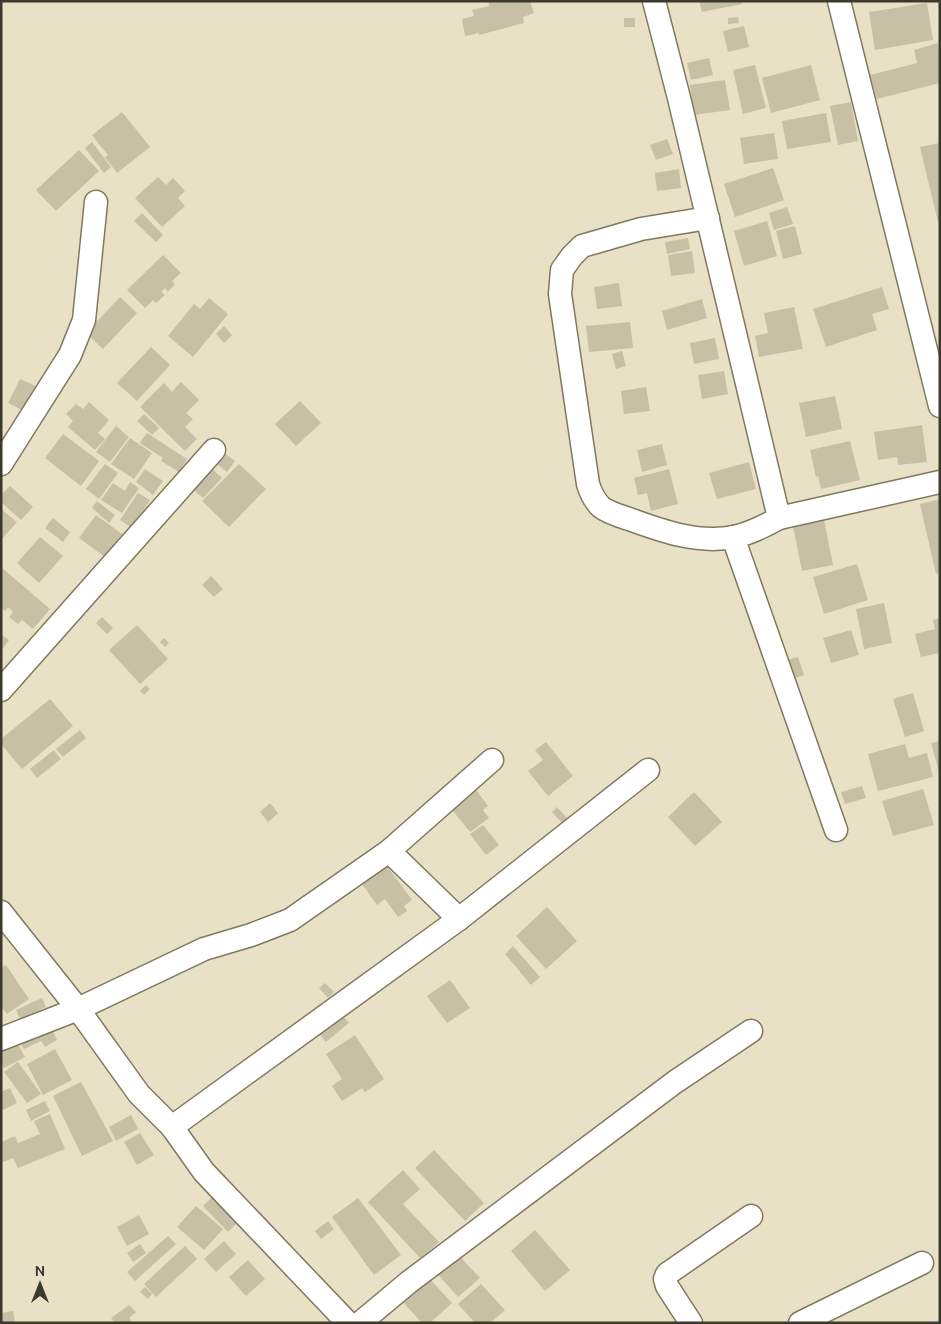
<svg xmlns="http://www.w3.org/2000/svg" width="941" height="1324" font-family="Ubuntu,sans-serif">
  <rect width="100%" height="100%" fill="#e9e1c5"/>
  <g fill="#c7c0a4">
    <path d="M488 1H530L534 13 523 17 524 23 479 35V33L465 36 462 19 474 16 472 10 489 6Z"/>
    <path d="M699 1H742V4L702 12Z"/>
    <path d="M927 3 933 40 875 50 869 12Z"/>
    <path d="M738 17 739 23 728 24V18Z"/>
    <rect x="624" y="18" width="11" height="9"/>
    <path d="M744 26 749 47 728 52 723 31Z"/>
    <path d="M938 43 940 83 877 99 870 75 917 63 914 50Z"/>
    <path d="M709 58 713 75 691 80 687 63Z"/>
    <path d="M755 65 766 108 743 114 733 70Z"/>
    <path d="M811 65 820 100 771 113 762 78Z"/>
    <path d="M725 80 730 110 694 115 690 85Z"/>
    <path d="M851 102 858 141 838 145 830 106Z"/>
    <path d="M122 112 150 147 117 173 105 157 108 155 92 135Z"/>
    <path d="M826 113 831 142 787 149 782 121Z"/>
    <path d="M774 133 778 159 744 164 740 138Z"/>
    <path d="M667 139 673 154 656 160 650 145Z"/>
    <path d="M92 142 111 167 104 173 85 148Z"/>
    <path d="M940 143V222H938L920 147Z"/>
    <path d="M79 150 99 171 56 211 36 190Z"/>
    <path d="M773 168 784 200 735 217 724 184Z"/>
    <path d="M679 169 681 188 657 191 655 173Z"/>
    <path d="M158 177 166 185 173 178 185 191 178 198 185 206 162 227 135 198Z"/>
    <path d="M787 207 793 224 774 230 769 213Z"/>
    <path d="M142 213 163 235 156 242 134 221Z"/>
    <path d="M767 221 777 256 744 266 734 231Z"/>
    <path d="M795 226 802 254 783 259 776 231Z"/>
    <path d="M688 238 690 249 667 254 665 242Z"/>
    <path d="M692 251 695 273 671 276 668 255Z"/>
    <path d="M163 255 181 273 172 281 175 284 168 292 165 288 161 292 165 295 156 303 153 300 145 308 127 290Z"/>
    <path d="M619 283 622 306 597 309 594 287Z"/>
    <path d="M882 287 889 309 872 314 877 330 826 347 813 309Z"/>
    <path d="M120 297 137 313 103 349 86 333Z"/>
    <path d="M209 298 228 314 193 357 168 336 194 304 200 309Z"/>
    <path d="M702 299 707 318 667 330 662 311Z"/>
    <path d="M794 307 803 349 759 357 755 336 768 333 764 313Z"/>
    <path d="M630 322 633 348 589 352 586 326Z"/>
    <path d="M224 326 232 335 224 343 216 334Z"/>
    <path d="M715 338 719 359 694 364 690 343Z"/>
    <path d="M151 347 170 365 137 401 117 383Z"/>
    <path d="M622 351 626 366 616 369 612 354Z"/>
    <path d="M724 371 728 394 702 399 698 375Z"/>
    <path d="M20 379 38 387 26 412 8 403Z"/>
    <path d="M181 382 199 400 186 413 193 419 185 427 197 439 185 451 140 407 164 383 172 392Z"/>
    <path d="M646 387 650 411 624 414 621 391Z"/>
    <path d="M835 396 842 429 806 437 799 403Z"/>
    <path d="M300 401 321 423 296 446 275 424Z"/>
    <path d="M89 402 109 420 98 433 105 439 95 450 68 427 73 421 66 414 76 404 83 409Z"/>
    <path d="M144 414 159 428 152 435 137 421Z"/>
    <path d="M922 425 927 462 898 465 897 457 878 460 874 432Z"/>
    <path d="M116 426 129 437 110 462 96 452Z"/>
    <path d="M147 433 187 459 179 472 161 461 163 458 140 443Z"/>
    <path d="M63 434 99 461 81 486 45 458Z"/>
    <path d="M130 438 152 453 134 479 111 464Z"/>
    <path d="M850 441 860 480 821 489 818 476 816 477 810 450Z"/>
    <path d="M662 444 667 465 642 472 637 450Z"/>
    <path d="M224 453 235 461 227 472 216 463Z"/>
    <path d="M749 462 756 489 717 499 709 473Z"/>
    <path d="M105 464 118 473 99 499 86 489Z"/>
    <path d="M239 464 266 489 229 527 202 501Z"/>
    <path d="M208 465 222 478 203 498 189 486Z"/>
    <path d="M145 469 163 481 153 495 136 482Z"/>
    <path d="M669 469 678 504 651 511 647 493 638 495 634 478Z"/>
    <path d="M130 482 139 488 122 513 101 500 113 483 125 491Z"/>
    <path d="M10 486 33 507 21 520 1 502V495Z"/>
    <path d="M138 493 150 500 132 528 120 520Z"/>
    <path d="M940 499V573L936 574 920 504Z"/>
    <path d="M97 501 115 515 109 523 92 508Z"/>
    <path d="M1 509 17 522 1 540Z"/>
    <path d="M96 515 122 534 105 557 79 538Z"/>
    <path d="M823 515 833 565 802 571 792 521Z"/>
    <path d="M53 518 70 532 63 542 45 528Z"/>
    <path d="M40 537 63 556 39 583 17 563Z"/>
    <path d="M857 564 868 600 824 614 813 577Z"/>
    <path d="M1 567 50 609 33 629 22 620 18 624 9 617 13 612 8 607 5 611 1 608Z"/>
    <path d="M211 576 223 589 214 597 202 585Z"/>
    <path d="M884 603 892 643 864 649 856 609Z"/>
    <path d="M102 617 113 628 107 634 96 623Z"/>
    <path d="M940 618V653L921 657 915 634 935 629 933 620Z"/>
    <path d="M137 625 168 659 140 684 109 650Z"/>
    <path d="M851 630 859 655 831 663 823 638Z"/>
    <path d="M1 634 9 640 1 651Z"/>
    <path d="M164 638 169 643 165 647 160 642Z"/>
    <path d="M798 657 804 675 793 679 787 660Z"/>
    <path d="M146 685 150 689 144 695 140 691Z"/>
    <path d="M913 693 924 731 905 737 893 699Z"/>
    <path d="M50 699 73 726 22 769 1 744V739Z"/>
    <path d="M80 730 86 738 63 757 56 749Z"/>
    <path d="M940 741V772H939L931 743Z"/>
    <path d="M546 742 573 776 548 796 528 771 543 760 535 750Z"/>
    <path d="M905 744 909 758 927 753 933 777 878 791 868 754Z"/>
    <path d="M54 750 61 759 37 778 30 769Z"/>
    <path d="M862 786 866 798 845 804 841 792Z"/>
    <path d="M474 787 488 806 483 810 489 818 470 832 449 806Z"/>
    <path d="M923 789 934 825 893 836 882 801Z"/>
    <path d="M694 792 722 822 695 846 668 817Z"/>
    <path d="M270 803 278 813 268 822 260 812Z"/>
    <path d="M557 807 569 820 563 824 552 812Z"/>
    <path d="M483 825 499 845 486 855 470 834Z"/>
    <path d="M387 866 412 900 404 906 407 911 398 917 385 899 377 905 362 884Z"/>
    <path d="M547 907 577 941 546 969 516 936Z"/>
    <path d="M513 946 540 977 531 985 505 954Z"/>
    <path d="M6 965 29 999 7 1014 1 1006V968Z"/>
    <path d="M450 980 470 1008 447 1023 427 996Z"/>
    <path d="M325 983 334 992 328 998 319 988Z"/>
    <path d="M42 998 46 1007 20 1019 16 1010Z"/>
    <path d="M339 1012 349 1023 326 1042 316 1030Z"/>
    <path d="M50 1025 57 1040 45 1047 41 1041 24 1049 19 1040Z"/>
    <path d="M355 1035 384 1079 365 1092 362 1088 342 1101 332 1086 342 1079 326 1054Z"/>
    <path d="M15 1039 25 1057 4 1068 1 1063V1047Z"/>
    <path d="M55 1049 72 1080 43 1095 27 1064Z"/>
    <path d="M18 1062 41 1094 27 1103 4 1072Z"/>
    <path d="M81 1082 113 1141 82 1156 53 1096Z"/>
    <path d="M10 1088 17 1103 1 1111V1092Z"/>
    <path d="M45 1101 50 1111 31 1121 26 1110Z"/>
    <path d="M50 1114 65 1149 18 1168 13 1158 1 1163V1142L15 1136 18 1143 40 1134 34 1121Z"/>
    <path d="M131 1115 138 1129 116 1141 109 1127Z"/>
    <path d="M140 1133 154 1155 137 1165 124 1142Z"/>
    <path d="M434 1150 484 1203 465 1221 415 1168Z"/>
    <path d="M403 1170 420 1189 403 1204 439 1242 420 1258 368 1202Z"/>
    <path d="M213 1196 239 1221 228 1232 203 1206Z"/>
    <path d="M358 1198 401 1255 374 1275 332 1217Z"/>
    <path d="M196 1206 223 1229 204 1250 177 1227Z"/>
    <path d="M139 1215 149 1234 127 1246 117 1227Z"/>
    <path d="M328 1221 334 1229 321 1239 315 1231Z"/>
    <path d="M535 1230 570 1270 545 1291 511 1251Z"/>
    <path d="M168 1236 176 1244 135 1281 127 1272Z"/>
    <path d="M224 1241 236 1254 216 1272 204 1259Z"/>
    <path d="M140 1244 146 1253 133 1262 127 1253Z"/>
    <path d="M185 1246 197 1259 156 1297 144 1284Z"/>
    <path d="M454 1250 480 1278 458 1297 433 1269Z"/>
    <path d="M248 1260 265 1279 246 1296 229 1277Z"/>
    <path d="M428 1277 452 1303 430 1323H422L402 1301Z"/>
    <path d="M481 1284 505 1310 490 1323H475L458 1304Z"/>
    <path d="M145 1287 152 1294 148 1299 140 1292Z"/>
    <path d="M129 1305 136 1312 129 1318 133 1323H115L111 1318Z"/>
    <path d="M13 1311 15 1323H1V1313Z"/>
  </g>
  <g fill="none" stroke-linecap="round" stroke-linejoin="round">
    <g stroke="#80795f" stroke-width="25">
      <g id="minor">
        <path d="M654 1 679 98 779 518"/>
        <path d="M839 1 940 406"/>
        <path d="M708 218 641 229 582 246 572 256 562 270 560 294 588 484C591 494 594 500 601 507 609 513 620 516 629 519 662 531 698 544 734 537 751 533 765 526 779 518L940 482"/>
        <path d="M1 464 70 355 84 320 96 202"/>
        <path d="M733 537 836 830"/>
        <path d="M1 690 214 450"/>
        <path d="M389 851 459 919"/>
        <path d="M1 912 78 1009 139 1094 172 1127 204 1172 348 1323"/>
        <path d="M1 1039 78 1009 204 949 251 935 290 920 389 851 492 760"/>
        <path d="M172 1127 459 919 648 770"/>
        <path d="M360 1323 409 1282 675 1082 751 1031"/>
        <path d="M691 1323 667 1286 665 1279 667 1274 751 1216"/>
        <path d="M800 1323 922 1263"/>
      </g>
    </g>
    <use href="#minor" stroke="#fff" stroke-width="22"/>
  </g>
  <rect width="941" height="1324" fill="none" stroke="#3c392e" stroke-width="5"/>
  <g transform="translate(40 1284)" stroke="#e9e1c5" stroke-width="4" paint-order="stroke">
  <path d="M0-4L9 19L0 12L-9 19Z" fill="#3c392e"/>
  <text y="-8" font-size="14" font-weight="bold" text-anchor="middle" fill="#3c392e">N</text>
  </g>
</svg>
